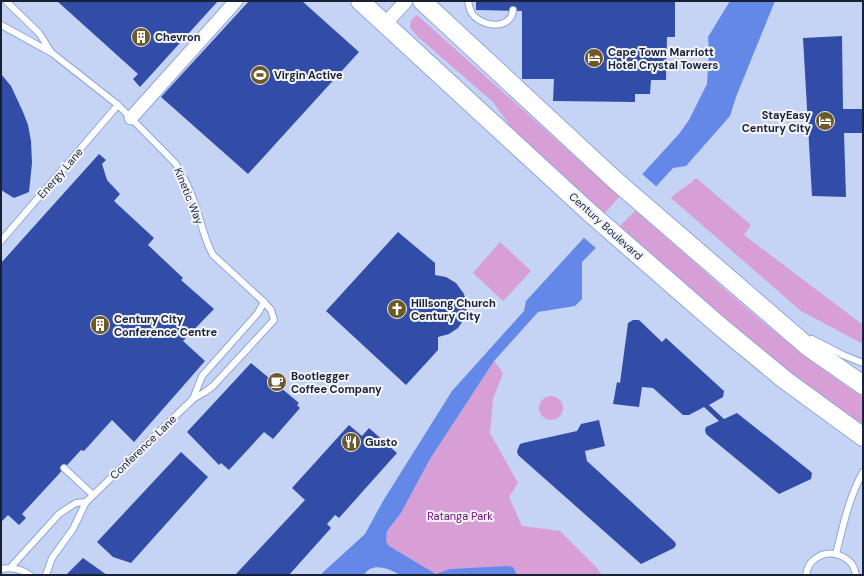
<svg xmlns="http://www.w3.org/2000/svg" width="864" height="576" font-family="'DM Sans',sans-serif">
  <rect width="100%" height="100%" fill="#c5d4f5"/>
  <g fill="#d79fd6">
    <path d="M417 15C507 95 596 177 687 256 744 306 799 356 863 397V426L789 375 625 235 513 130 493 102 418 37 410 28 411 20Z"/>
    <path d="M696 178 751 225 744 235 863 325V344L801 311 671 198C678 190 688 186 696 178Z"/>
    <path d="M500 242 531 271 503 301 473 273Z"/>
    <path d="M494 361 503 373 493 399 490 433 518 483 509 497 522 526 560 531 596 567 602 575H517V574L472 568 450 569 436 574 389 546 386 541 387 531 401 513 430 459Z"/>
    <circle cx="551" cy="408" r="12"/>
  </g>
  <path fill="#6488e8" d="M730 1H775L736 97 730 116 686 166 673 168 652 191 582 262V299L575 306 538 312 494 361 430 459 401 513 387 531 386 541 389 546 436 574 450 569 508 566 513 567 517 575H400C390 569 372 561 364 575H320L365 534 383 501 452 391 524 311 526 301 679 134 689 120 707 84 709 51 708 37Z"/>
  <path fill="#c5d4f5" d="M641 173 658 188 597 249 583 237Z"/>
  <g fill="#314da8">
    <path d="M57 1H218L140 87 133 79 138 74Z"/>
    <path d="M249 1H302L359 52 248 174 161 97Z"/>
    <path d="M476 1H675V37H667L666 80H651L650 94H635V102L553 101 554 79H522V11L476 10Z"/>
    <path d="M842 36 843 109H863V133H844L846 197 812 196 803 38Z"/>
    <path d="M1 74 11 86 23 112 28 125 31 141 32 163 29 192 14 198 1 190Z"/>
    <path d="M99 154 106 160 102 164 107 180 120 194 114 201 154 238 148 245 183 278 181 280 214 309 183 341 205 361 134 442 112 420 84 451 81 450 22 514 26 518 19 525 8 515 1 522V263Z"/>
    <path d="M398 232 435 263V275L446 277 456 283 464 294 467 306 465 318 458 328 449 334 438 337V350L406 385 326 311Z"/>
    <path d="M633 320H639L662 342 666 338 724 391 723 397 709 405 724 419 737 413 810 471 812 473 811 479 779 494 706 434 705 430 706 427 719 421 704 407 689 415H683L653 388 642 387 639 407 613 404 617 382 620 383 628 323Z"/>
    <path d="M251 363 299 403 297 405 300 408 273 439 264 432 229 470 221 463 219 465 187 432Z"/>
    <path d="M599 420 605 446 585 451 587 461 675 542 676 545 674 548 641 564 518 455 517 451 520 444 523 443 577 431 581 424Z"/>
    <path d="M349 425 362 436 369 428 397 453 339 518 335 515 327 524 331 528 289 575H235L305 500 292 488Z"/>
    <path d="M181 452 208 477 131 563 113 557 97 542Z"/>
    <path d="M83 558 107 575H66Z"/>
  </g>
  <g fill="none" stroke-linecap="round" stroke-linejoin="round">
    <g stroke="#90a6db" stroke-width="8">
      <g id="lane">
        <path d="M6 1 39 33 51 52"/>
        <path d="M468 1C469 7 470 12 474 16 484 27 511 30 513 10"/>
        <path d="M1 25 52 53 118 105 176 164C185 178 192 195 197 210 202 226 205 241 213 255L264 302 271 310 274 320 213 386 205 392 193 399 86 502 73 529 52 558 46 575"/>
        <path d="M1 241 118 105"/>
        <path d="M812 339 843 355 863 363"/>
        <path d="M193 399 202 376 258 313 264 302"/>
        <path d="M64 468 93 495"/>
        <path d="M836 554C843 526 849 497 863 472"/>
        <path d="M11 567 59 514 71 506 76 503 86 502"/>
        <path d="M1 569C12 567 21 569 30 575"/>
        <path d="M806 575C807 569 809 563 815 559 826 550 842 553 851 563 854 566 855 571 856 575"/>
      </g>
    </g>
    <g stroke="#90a6db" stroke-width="15">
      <g id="street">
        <path d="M385 24 406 1"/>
        <path d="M131 118 236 1"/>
      </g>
    </g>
    <g stroke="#90a6db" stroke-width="20">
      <g id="secondary">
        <path d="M360 1 589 212 722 328 785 380 863 437"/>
        <path d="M422 1 616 181 807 346 863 385"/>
      </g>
    </g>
    <use href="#lane" stroke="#fff" stroke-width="6"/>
    <use href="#street" stroke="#fff" stroke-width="13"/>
    <use href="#secondary" stroke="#fff" stroke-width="18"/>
  </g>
  <defs>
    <g id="building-disc" transform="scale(1)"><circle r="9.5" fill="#6d5928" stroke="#f2f4fa"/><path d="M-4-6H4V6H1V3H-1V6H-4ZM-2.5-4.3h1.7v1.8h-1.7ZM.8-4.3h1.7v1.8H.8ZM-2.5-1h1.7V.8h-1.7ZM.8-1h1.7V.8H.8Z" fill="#fff"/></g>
    <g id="hotel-disc" transform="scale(1)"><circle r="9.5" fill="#6d5928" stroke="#f2f4fa"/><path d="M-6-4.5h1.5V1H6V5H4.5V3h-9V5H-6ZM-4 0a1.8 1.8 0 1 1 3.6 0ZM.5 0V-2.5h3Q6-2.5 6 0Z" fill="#fff"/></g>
    <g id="stadium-disc" transform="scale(1)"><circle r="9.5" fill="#6d5928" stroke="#f2f4fa"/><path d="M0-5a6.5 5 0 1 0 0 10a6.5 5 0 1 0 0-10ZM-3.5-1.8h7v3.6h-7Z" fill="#fff"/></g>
    <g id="church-disc" transform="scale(1)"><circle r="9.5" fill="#6d5928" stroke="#f2f4fa"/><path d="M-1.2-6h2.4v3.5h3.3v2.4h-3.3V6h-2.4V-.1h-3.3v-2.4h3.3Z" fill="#fff"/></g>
    <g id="cafe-disc" transform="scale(1)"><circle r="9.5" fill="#6d5928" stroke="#f2f4fa"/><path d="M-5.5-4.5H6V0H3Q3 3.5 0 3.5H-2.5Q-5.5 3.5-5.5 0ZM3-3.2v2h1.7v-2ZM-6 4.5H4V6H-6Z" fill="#fff"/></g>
    <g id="restaurant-disc" transform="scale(1)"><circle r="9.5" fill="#6d5928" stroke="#f2f4fa"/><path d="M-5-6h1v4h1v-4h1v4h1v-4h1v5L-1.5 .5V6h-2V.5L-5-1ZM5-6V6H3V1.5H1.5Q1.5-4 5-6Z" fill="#fff"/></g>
  </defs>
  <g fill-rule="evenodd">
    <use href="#building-disc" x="141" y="37"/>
    <use href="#hotel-disc" x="594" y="58"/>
    <use href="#stadium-disc" x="260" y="75"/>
    <use href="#hotel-disc" x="825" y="121"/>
    <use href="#church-disc" x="397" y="309"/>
    <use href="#building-disc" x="100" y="325"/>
    <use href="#cafe-disc" x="277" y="382"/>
    <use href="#restaurant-disc" x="351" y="442"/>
  </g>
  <g text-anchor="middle" stroke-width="4" stroke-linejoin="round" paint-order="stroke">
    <g font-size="11" font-weight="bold" fill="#182135" stroke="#f2f4fa" text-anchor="start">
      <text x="155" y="41">Chevron</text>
      <text x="608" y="56">Cape Town Marriott<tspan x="608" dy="13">Hotel Crystal Towers</tspan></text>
      <text x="274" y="79">Virgin Active</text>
      <text x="811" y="119" text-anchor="end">StayEasy<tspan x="811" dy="13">Century City</tspan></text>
      <text x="411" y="307">Hillsong Church<tspan x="411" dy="13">Century City</tspan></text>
      <text x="114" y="323">Century City<tspan x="114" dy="13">Conference Centre</tspan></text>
      <text x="291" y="380">Bootlegger<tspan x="291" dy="13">Coffee Company</tspan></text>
      <text x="365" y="446">Gusto</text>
    </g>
    <g font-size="11" fill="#182135" stroke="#f2f4fa">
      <text transform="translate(60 173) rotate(-49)" y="4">Energy Lane</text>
      <text transform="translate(189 196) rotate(68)" y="4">Kinetic Way</text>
      <text transform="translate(606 226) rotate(42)" y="4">Century Boulevard</text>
      <text transform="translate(143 447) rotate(-44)" y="4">Conference Lane</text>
    </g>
    <g font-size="11" fill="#790f7c" stroke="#f2f4fa">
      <text x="460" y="520">Ratanga Park</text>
    </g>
  </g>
  <rect width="864" height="576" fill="none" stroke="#182135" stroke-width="4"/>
</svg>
